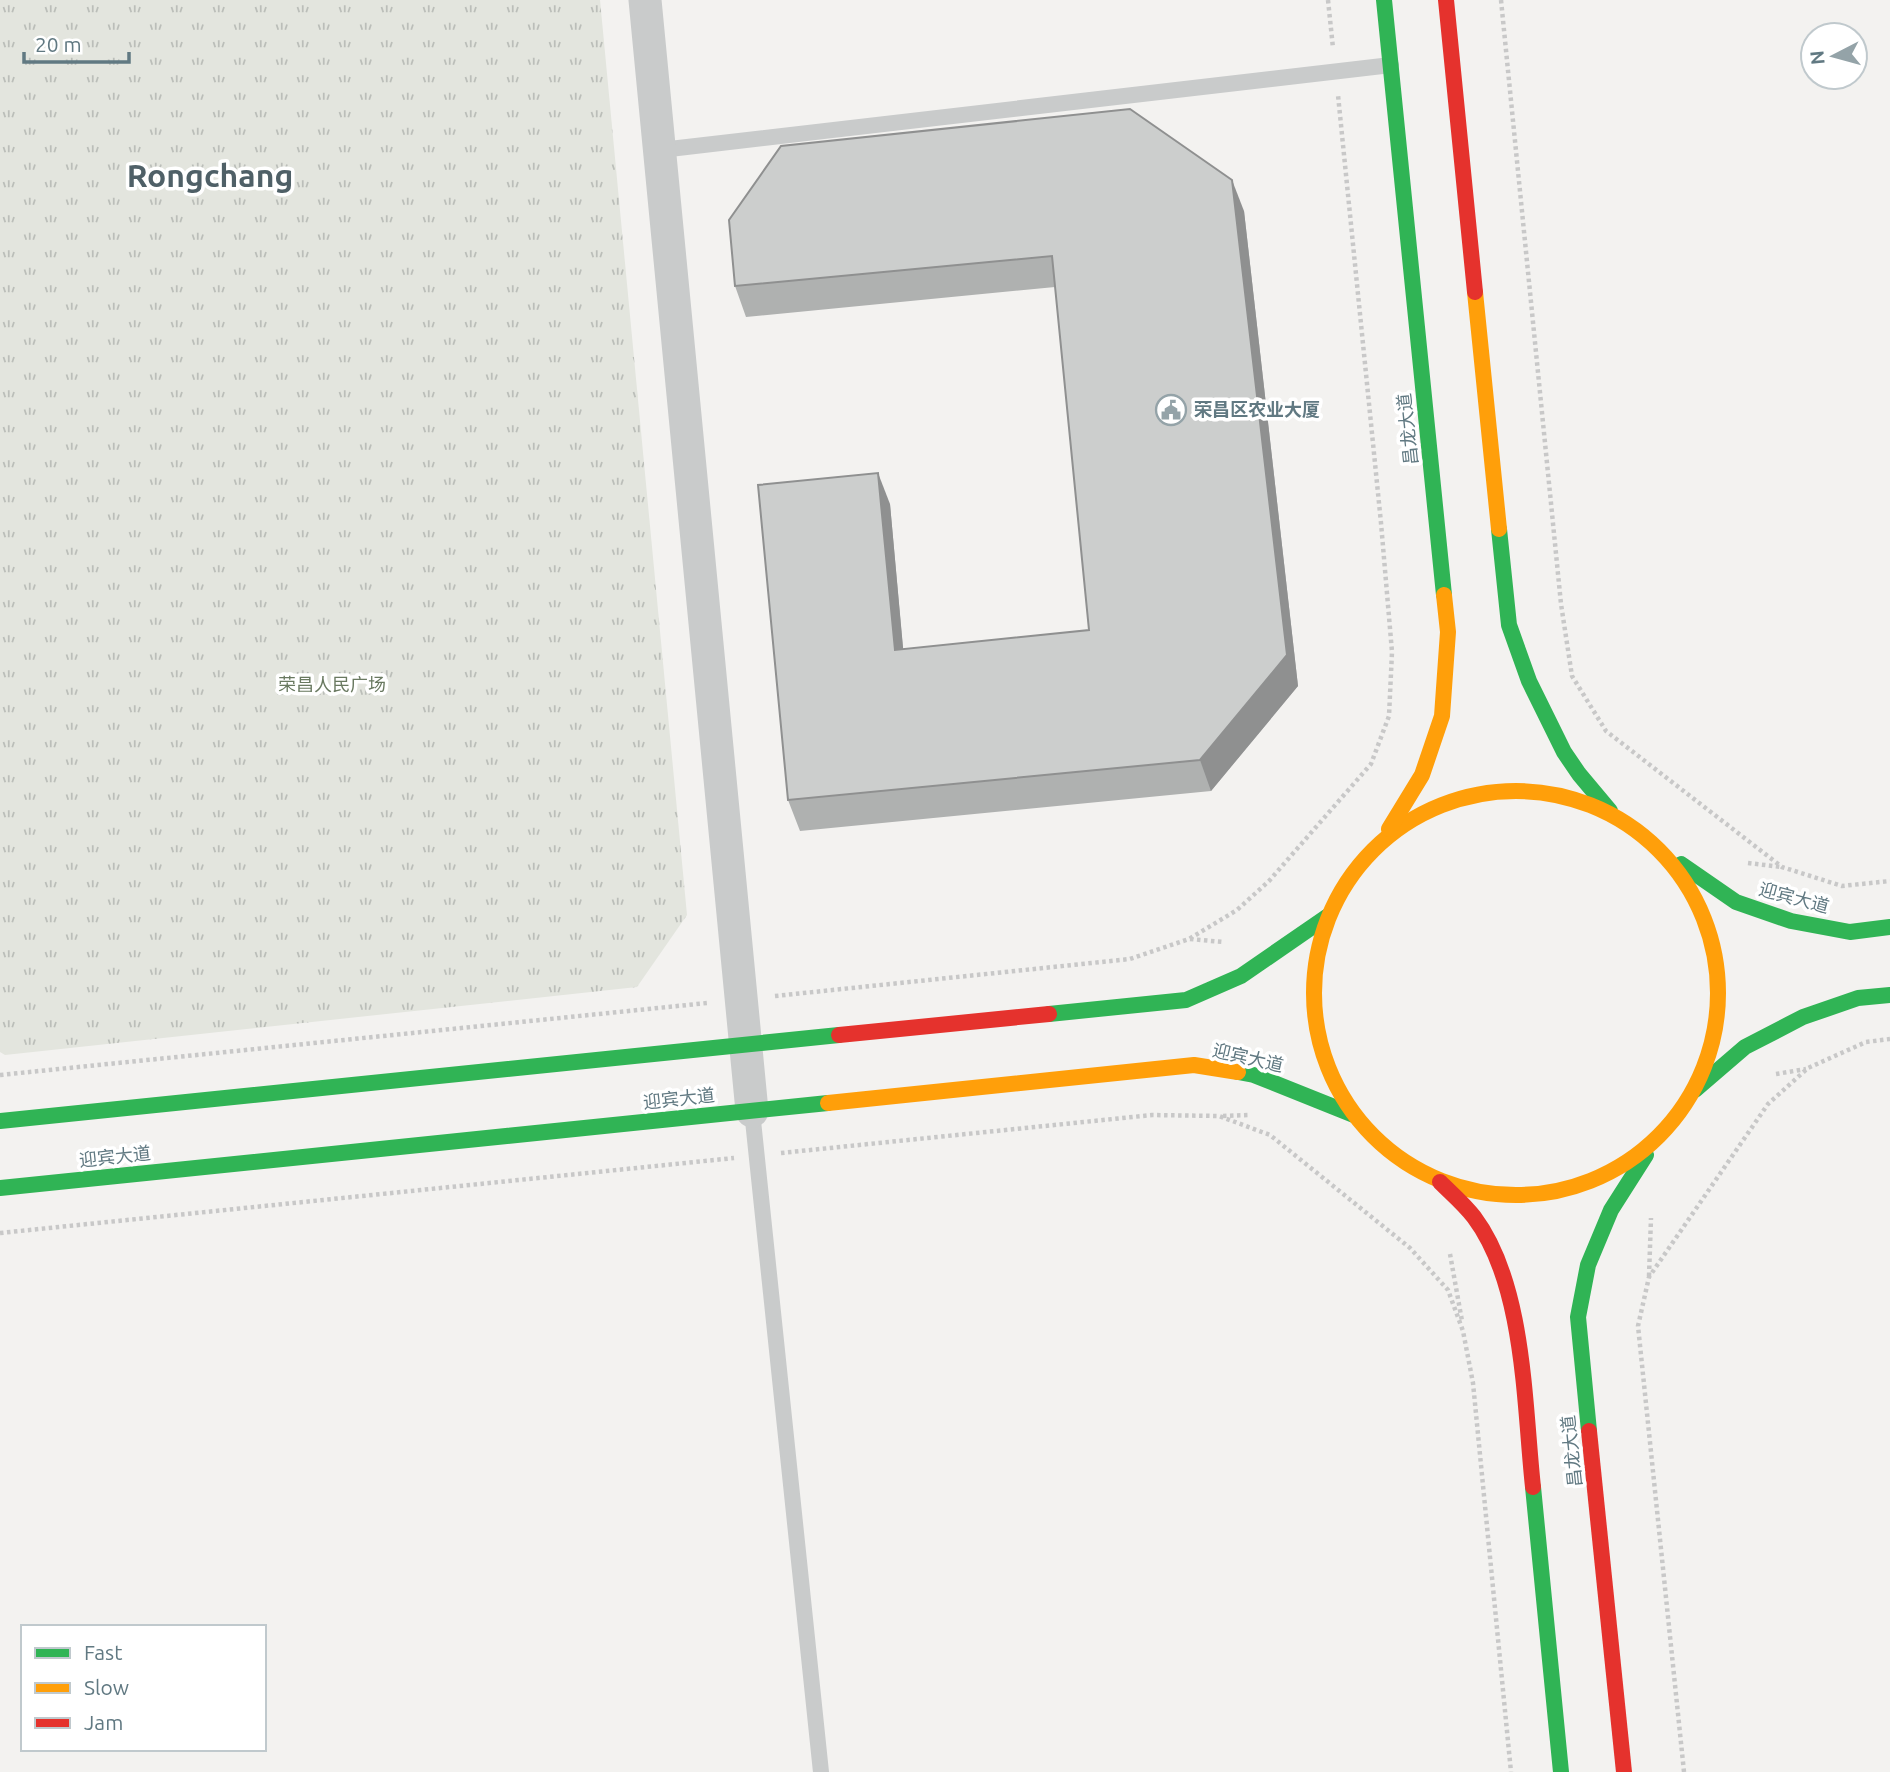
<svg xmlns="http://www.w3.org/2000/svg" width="1890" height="1772" font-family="Ubuntu,'Noto Sans SC',sans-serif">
  <defs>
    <pattern id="park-tufts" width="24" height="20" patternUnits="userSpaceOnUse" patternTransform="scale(1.75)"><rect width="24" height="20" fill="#e3e5de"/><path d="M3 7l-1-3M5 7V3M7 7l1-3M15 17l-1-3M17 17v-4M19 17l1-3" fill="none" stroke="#bbbeb9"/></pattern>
  </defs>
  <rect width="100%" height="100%" fill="#f3f2f0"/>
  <path fill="url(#park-tufts)" d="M0 0H600L687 915 637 987 5 1055 0 1052Z"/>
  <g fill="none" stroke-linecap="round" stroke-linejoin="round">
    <g stroke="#c8c8c8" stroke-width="4.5" stroke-dasharray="3.5 3.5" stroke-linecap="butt">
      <path d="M1328 0 1333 48"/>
      <path d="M1501 0 1561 604 1572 676 1606 731 1782 867 1842 886 1890 881"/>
      <path d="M1748 863 1781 867"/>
      <path d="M1190 939 1223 942"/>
      <path d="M775 996 1130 959 1189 939 1237 910 1269 881 1371 764 1389 716 1392 652 1381 523 1338 95"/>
      <path d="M1776 1074 1806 1069"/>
      <path d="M0 1075 707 1003"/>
      <path d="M1223 1116 1250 1115"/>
      <path d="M781 1153 1152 1115 1219 1116 1270 1135 1410 1248 1448 1290 1463 1331 1473 1383 1511 1772"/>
      <path d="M0 1233 734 1158"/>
      <path d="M1450 1254 1462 1321"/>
      <path d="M1649 1276 1651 1218"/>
      <path d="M1684 1772 1638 1326 1649 1277 1768 1104 1808 1068 1866 1042 1890 1039"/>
    </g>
    <g stroke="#c9cbcb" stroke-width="16">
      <path d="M661 150 1391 65"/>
      <path d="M752 1111 821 1772"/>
    </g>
    <path stroke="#c9cbcb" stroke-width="33" d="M645 0 752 1111"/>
    <g stroke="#30b455" stroke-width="16">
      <path d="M1384 0 1444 595"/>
      <path d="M1499 529 1509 625 1529 681 1564 752 1579 774 1610 811"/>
      <path d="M1681 864 1736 902 1791 921 1850 932 1890 927"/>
      <path d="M1049 1014 1186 1000 1241 976 1328 916"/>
      <path d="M1238 1072 1254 1075 1354 1115"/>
      <path d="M1695 1090 1745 1047 1803 1017 1858 998 1890 995"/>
      <path d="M0 1121 839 1035"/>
      <path d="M0 1188 828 1103"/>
      <path d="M1589 1431 1578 1317 1588 1265 1611 1210 1646 1155"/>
      <path d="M1533 1487 1561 1772"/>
    </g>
    <g stroke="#ff9f0a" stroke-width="16">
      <path d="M1475 292 1499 529"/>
      <circle cx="1516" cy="993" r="202"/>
      <path d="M1389 829 1422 775 1442 716 1448 632 1444 595"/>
      <path d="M828 1103 1194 1065 1238 1072"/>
    </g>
    <g stroke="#e5322d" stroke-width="16">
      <path d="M1446 0 1475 292"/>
      <path d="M839 1035 1049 1014"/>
      <path d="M1440 1182C1451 1193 1464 1204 1474 1217 1525 1285 1524 1404 1533 1487"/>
      <path d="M1589 1431 1624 1772"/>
    </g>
  </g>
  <path fill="#afb1b0" d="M1244 211 1298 686 1211 791 800 831 788 800 890 504 903 649 1089 630 1055 287 746 317 735 286Z"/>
  <g fill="#8f9090">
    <path d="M1232 180 1244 211 1298 686 1211 791 1200 760Z"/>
    <path d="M878 473 890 504 906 680 895 650Z"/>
  </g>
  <path fill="#cccecd" stroke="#8f9090" stroke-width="2" d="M1130 109 1232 180 1287 655 1200 760 788 800 758 485 878 473 895 650 1089 630 1052 256 735 286 729 220 781 146Z"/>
  <defs>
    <g id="civic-ring" transform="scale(1.575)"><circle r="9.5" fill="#fff" stroke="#94a3a8" stroke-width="1.5"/><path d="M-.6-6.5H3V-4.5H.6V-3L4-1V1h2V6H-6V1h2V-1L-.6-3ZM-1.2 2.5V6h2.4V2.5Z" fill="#94a3a8"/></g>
  </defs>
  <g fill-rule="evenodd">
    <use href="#civic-ring" x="1171" y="410"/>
  </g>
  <g text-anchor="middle" stroke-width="7" stroke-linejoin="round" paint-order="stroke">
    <g font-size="18" font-weight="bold" fill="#617982" stroke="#fff" text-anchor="start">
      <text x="1194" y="416">荣昌区农业大厦</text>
    </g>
    <g font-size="18" fill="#617982" stroke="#fff">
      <text transform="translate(1408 429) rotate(-96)" y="6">昌龙大道</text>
      <text transform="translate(1794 898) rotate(15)" y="6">迎宾大道</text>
      <text transform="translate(1248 1058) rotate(13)" y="6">迎宾大道</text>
      <text transform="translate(679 1099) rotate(-6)" y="6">迎宾大道</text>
      <text transform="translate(115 1157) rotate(-6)" y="6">迎宾大道</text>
      <text transform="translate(1572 1451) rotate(-96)" y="6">昌龙大道</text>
    </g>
    <g font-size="18" fill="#697960" stroke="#fff">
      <text x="332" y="691">荣昌人民广场</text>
    </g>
    <g font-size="32" font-weight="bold" fill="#4f6067" stroke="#fff">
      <text x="210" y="187">Rongchang</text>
    </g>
  </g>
  <rect x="21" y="1625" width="245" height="126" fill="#ffffff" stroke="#c0c9cd" stroke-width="2"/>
  <rect x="35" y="1648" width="35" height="10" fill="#30b455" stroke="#c0c9cd" stroke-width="2"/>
  <text x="84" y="1660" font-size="21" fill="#617982">Fast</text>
  <rect x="35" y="1683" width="35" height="10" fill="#ff9f0a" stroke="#c0c9cd" stroke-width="2"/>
  <text x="84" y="1695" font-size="21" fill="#617982">Slow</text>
  <rect x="35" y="1718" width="35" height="10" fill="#e5322d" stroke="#c0c9cd" stroke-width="2"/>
  <text x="84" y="1730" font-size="21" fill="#617982">Jam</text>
  <g transform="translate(1834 56) rotate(264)"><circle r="33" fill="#ffffff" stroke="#c0c9cd" stroke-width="2"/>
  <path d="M0-5L12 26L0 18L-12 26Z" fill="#94a3a8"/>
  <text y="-10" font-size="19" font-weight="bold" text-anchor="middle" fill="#617982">N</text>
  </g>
  <path d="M24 52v10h105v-10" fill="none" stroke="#617982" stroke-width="3.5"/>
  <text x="35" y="52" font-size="21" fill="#617982" stroke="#ffffff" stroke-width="5" paint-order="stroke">20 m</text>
</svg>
